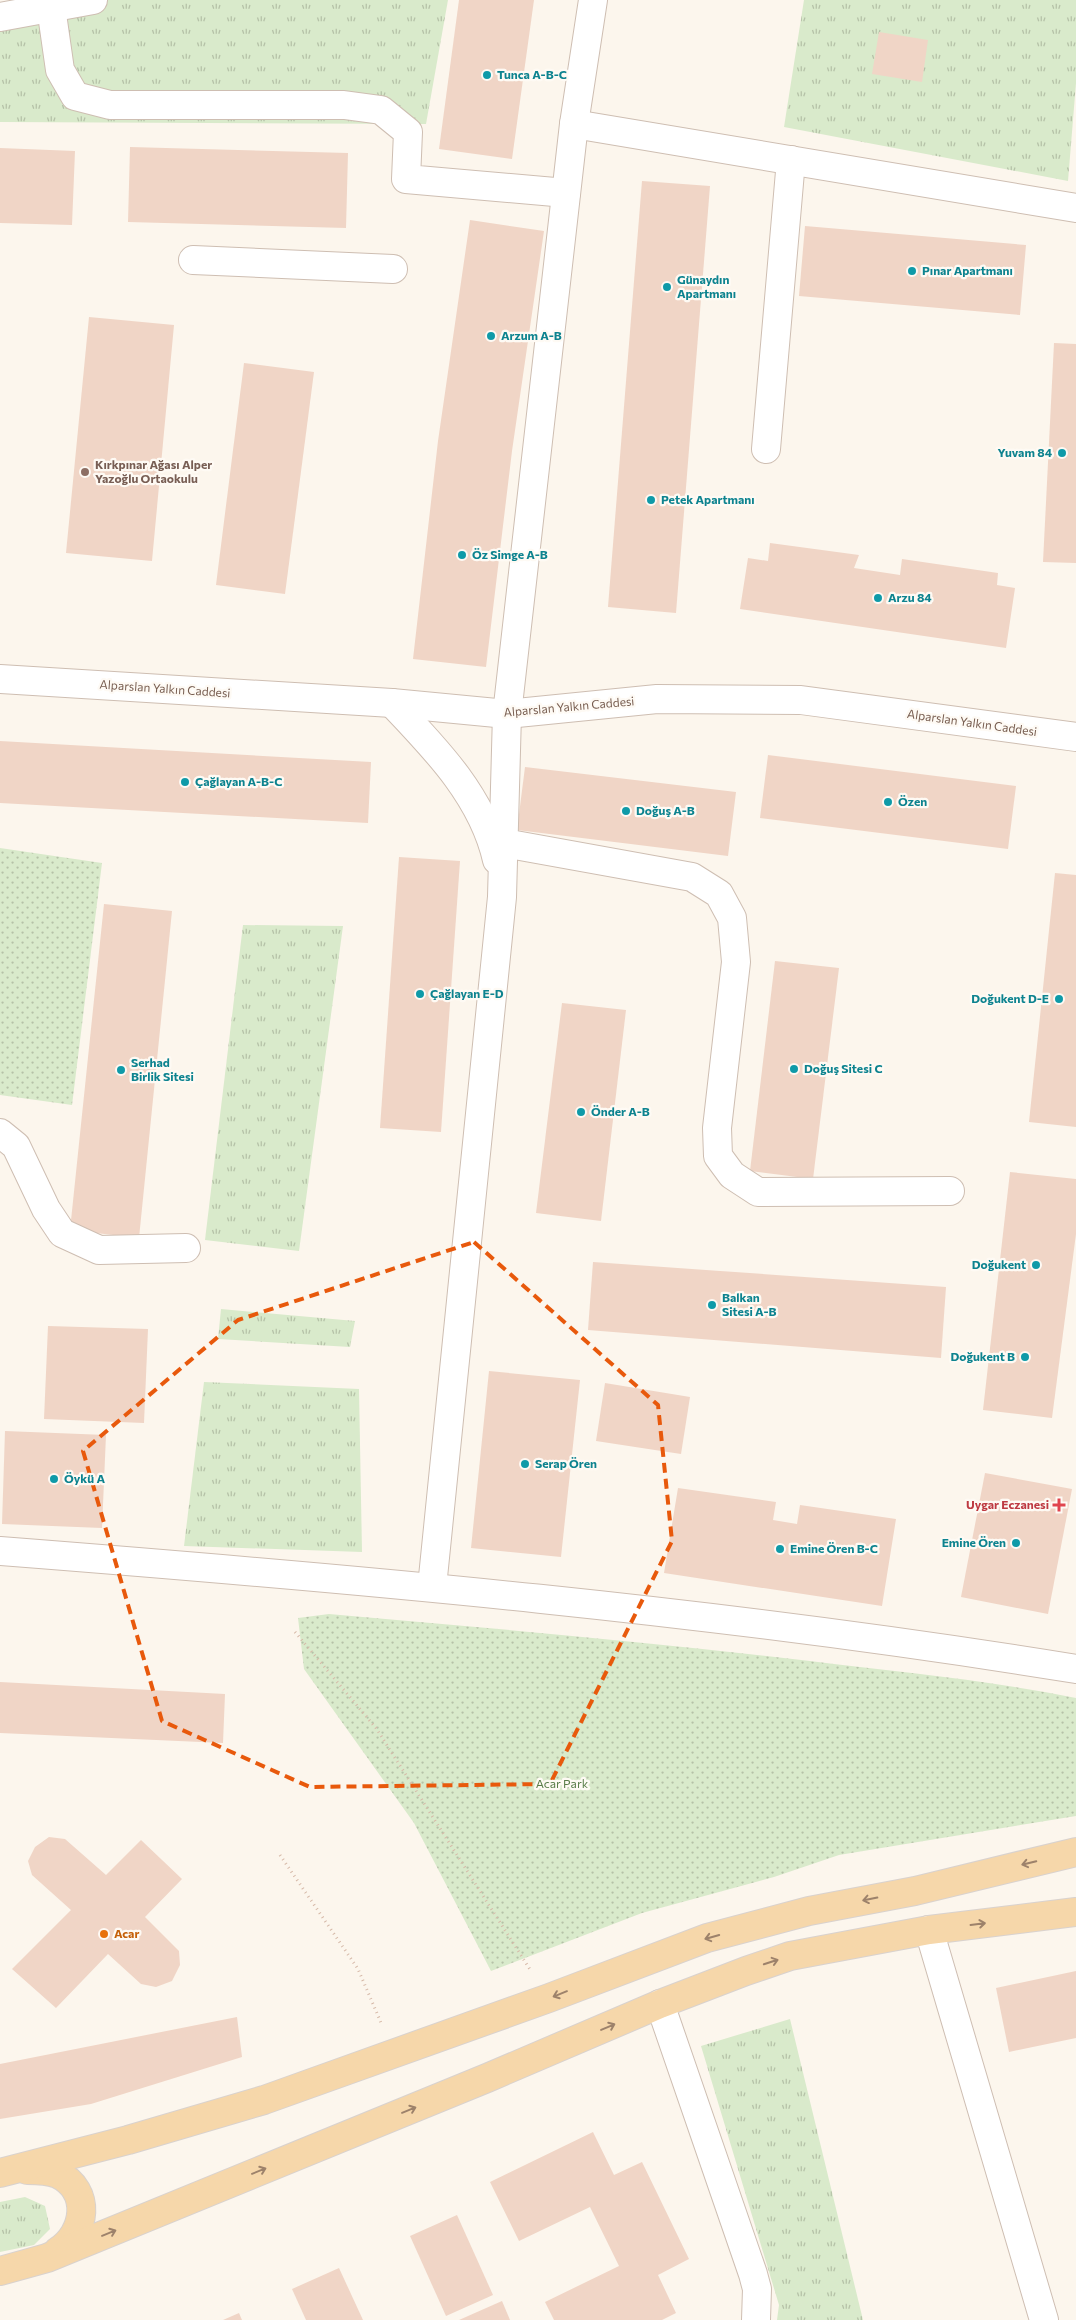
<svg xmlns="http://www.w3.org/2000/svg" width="1076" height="2320" font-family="Commissioner,sans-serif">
  <defs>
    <pattern id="grass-tufts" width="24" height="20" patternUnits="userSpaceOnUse" patternTransform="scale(1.25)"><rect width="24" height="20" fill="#d9eacb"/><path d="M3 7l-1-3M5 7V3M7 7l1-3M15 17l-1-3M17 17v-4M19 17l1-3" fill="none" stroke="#b5c1a7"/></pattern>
    <pattern id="park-dots" width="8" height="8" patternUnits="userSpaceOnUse" patternTransform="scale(1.25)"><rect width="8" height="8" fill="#d9eacb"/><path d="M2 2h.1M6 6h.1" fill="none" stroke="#b5c1a7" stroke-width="1.8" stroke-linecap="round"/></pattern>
  </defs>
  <rect width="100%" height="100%" fill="#fcf6ed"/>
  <g fill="url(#grass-tufts)">
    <path d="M54 0H448L426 124 0 122V9Z"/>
    <path d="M804 0H1076V83L1068 181 784 127Z"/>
    <path d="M243 925 343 926 299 1251 205 1240Z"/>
    <path d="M221 1309 355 1321 350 1347 218 1339Z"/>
    <path d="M204 1382 359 1389 362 1552 184 1546Z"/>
    <path d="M790 2019 863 2320H777L779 2305 701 2046Z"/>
    <path d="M25 2197 45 2206 50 2229 34 2245 0 2252V2202Z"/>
  </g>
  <g fill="url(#park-dots)">
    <path d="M0 848 102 863 72 1105 0 1095Z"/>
    <path d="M329 1614C489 1628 650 1642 810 1661 899 1672 988 1680 1076 1698V1816L839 1855 774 1877 642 1913 491 1971 414 1823 304 1669 298 1618Z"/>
  </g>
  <g fill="#f0d5c6">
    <path d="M459 0H534L512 159 439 149Z"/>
    <path d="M879 32 928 40 922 82 872 74Z"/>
    <path d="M130 147 348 153 346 228 128 222Z"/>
    <path d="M0 148 75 151 72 225 0 223Z"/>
    <path d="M642 181 710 186 676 613 608 607Z"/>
    <path d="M470 220 544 231 512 451 486 667 413 659 438 441Z"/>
    <path d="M805 226 1026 245 1020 315 799 296Z"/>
    <path d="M89 317 174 325 152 561 66 553Z"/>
    <path d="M1054 343 1076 344V563L1043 562Z"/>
    <path d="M244 363 314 372 285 594 216 585Z"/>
    <path d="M770 543 859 555 854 568 900 575 902 559 998 573 997 585 1015 588 1006 648 740 609 748 558 768 561Z"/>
    <path d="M0 741 371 762 368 823 0 803Z"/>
    <path d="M768 755 1016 786 1008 849 760 818Z"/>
    <path d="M525 767 736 792 728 856 517 830Z"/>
    <path d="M399 857 460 861 441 1132 380 1128Z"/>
    <path d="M1055 873 1076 875V1127L1029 1122Z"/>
    <path d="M104 904 172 911 139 1238 70 1230Z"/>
    <path d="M775 961 839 968 813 1179 750 1171Z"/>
    <path d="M562 1003 626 1010 601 1221 536 1213Z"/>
    <path d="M1010 1172 1076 1179V1234L1052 1418 983 1410Z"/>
    <path d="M593 1262 946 1287 941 1358 588 1330Z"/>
    <path d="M48 1326 148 1329 144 1423 44 1419Z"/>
    <path d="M489 1371 580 1380 561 1557 471 1548Z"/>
    <path d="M605 1383 690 1397 681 1454 596 1441Z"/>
    <path d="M5 1431 106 1435 102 1528 2 1524Z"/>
    <path d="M985 1473 1072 1489 1048 1614 961 1597Z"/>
    <path d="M678 1488 776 1502 773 1520 797 1524 800 1505 896 1519 882 1606 664 1573Z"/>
    <path d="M0 1682 225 1694 223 1743 0 1733Z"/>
    <path d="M49 1837 65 1839 106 1875 141 1840 182 1879 145 1917 179 1951 180 1965 172 1981 156 1987 141 1984 108 1954 56 2008 12 1969 71 1910 32 1875 28 1861 35 1847Z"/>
    <path d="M1076 1971V2038L1009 2052 996 1988Z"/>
    <path d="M237 2017 242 2057 91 2104 0 2119V2064Z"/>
    <path d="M593 2132 614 2175 642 2162 689 2259 658 2275 676 2313 662 2320H554L545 2302 619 2266 590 2207 519 2241 490 2182Z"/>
    <path d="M457 2215 493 2295 446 2316 410 2236Z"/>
    <path d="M339 2268 363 2320H306L292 2289Z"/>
    <path d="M502 2301 510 2320H459Z"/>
    <path d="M239 2313 242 2320H223Z"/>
  </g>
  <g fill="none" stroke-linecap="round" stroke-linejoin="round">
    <g stroke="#cebeb2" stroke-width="30">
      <g id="minor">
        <path d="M50 0 60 70 75 96 110 105H344L381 110 408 132 406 179 566 193"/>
        <path d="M0 17 93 0"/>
        <path d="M574 124 1076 208"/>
        <path d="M193 260 393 269"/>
        <path d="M766 449 791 160"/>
        <path d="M0 679 392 703 507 714 657 699 801 700 1076 737"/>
        <path d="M392 703C435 748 483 797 497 860"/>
        <path d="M504 843 692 877 719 894 732 918 736 962 717 1128 718 1156 732 1175 758 1192 950 1191"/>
        <path d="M0 1133 16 1146 46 1209 62 1233 99 1250 186 1248"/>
        <path d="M0 1551C360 1579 720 1611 1076 1669"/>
        <path d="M432 1587 502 897 507 714 574 124 593 0"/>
        <path d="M929 1930 1044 2320"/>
        <path d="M660 2004 753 2274 757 2289 756 2320"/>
      </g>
    </g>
    <g stroke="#d9d2ce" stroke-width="30">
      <g id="major">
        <path d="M27 2170C37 2170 48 2170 58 2174 92 2191 86 2233 58 2251"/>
        <path d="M0 2173 128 2140 264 2100 549 1998 707 1938 809 1911 915 1891 1076 1852"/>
        <path d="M0 2271 47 2258 487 2078 660 2004 746 1971 790 1956 929 1930 1076 1912"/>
      </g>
    </g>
    <g stroke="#d6b9a8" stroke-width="3" stroke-dasharray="1 4" stroke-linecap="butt">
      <path d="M295 1632 376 1728 531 1971"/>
      <path d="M280 1855 358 1969 382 2025"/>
    </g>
    <use href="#minor" stroke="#fff" stroke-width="28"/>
    <use href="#major" stroke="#f6d7aa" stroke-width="28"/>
  </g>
  <defs><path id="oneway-shaft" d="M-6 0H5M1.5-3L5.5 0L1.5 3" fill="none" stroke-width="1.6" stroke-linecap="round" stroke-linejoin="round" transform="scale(1.25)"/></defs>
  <g stroke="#9d826b">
    <use href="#oneway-shaft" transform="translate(1029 1863) rotate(166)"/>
    <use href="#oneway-shaft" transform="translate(870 1899) rotate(169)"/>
    <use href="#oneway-shaft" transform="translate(978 1924) rotate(-7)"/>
    <use href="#oneway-shaft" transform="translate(712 1937) rotate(164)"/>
    <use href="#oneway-shaft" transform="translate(771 1962) rotate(-18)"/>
    <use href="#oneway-shaft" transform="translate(560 1994) rotate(158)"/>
    <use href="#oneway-shaft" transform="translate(608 2027) rotate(-23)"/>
    <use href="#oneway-shaft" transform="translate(409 2110) rotate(-22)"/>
    <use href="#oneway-shaft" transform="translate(259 2171) rotate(-22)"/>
    <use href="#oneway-shaft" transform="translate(109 2233) rotate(-22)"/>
  </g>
  <path fill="none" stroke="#e8590c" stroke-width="4" stroke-dasharray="10 6" stroke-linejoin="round" d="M474 1242 658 1405 672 1541 550 1784 310 1787 162 1721 83 1451 238 1320Z"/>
  <g fill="#0f9aa8" stroke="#fefaf4" stroke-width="2">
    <circle cx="487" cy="75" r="5"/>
    <circle cx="912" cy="271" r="5"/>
    <circle cx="667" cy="287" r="5"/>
    <circle cx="491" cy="336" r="5"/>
    <circle cx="1062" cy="453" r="5"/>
    <circle cx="651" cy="500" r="5"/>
    <circle cx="462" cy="555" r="5"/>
    <circle cx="878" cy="598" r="5"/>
    <circle cx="185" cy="782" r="5"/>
    <circle cx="888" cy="802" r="5"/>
    <circle cx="626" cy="811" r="5"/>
    <circle cx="420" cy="994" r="5"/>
    <circle cx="1059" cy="999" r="5"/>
    <circle cx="794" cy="1069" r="5"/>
    <circle cx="121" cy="1070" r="5"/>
    <circle cx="581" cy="1112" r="5"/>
    <circle cx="1036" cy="1265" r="5"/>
    <circle cx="712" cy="1305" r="5"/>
    <circle cx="1025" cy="1357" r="5"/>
    <circle cx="525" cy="1464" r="5"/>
    <circle cx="54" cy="1479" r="5"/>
    <circle cx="1016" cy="1543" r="5"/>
    <circle cx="780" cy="1549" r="5"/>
  </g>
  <circle fill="#8d6e63" stroke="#fefaf4" stroke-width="2" cx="85" cy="472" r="5"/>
  <path fill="#e0444e" stroke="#fefaf4" stroke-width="2" d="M1056.5 1497.5h5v5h5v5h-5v5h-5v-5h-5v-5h5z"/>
  <circle fill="#e8710a" stroke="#fefaf4" stroke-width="2" cx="104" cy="1934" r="5"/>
  <g text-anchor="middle" stroke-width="4.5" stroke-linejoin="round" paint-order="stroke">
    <g font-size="12" font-weight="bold" fill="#0d838f" stroke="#fefaf4" text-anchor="start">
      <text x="497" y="79">Tunca A-B-C</text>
      <text x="922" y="275">Pınar Apartmanı</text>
      <text x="677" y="284">Günaydın<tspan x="677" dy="14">Apartmanı</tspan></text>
      <text x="501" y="340">Arzum A-B</text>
      <text x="1052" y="457" text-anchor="end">Yuvam 84</text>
      <text x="661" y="504">Petek Apartmanı</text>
      <text x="472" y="559">Öz Simge A-B</text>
      <text x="888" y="602">Arzu 84</text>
      <text x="195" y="786">Çağlayan A-B-C</text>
      <text x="898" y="806">Özen</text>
      <text x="636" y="815">Doğuş A-B</text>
      <text x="430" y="998">Çağlayan E-D</text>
      <text x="1049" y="1003" text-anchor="end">Doğukent D-E</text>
      <text x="131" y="1067">Serhad<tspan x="131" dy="14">Birlik Sitesi</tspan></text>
      <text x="804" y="1073">Doğuş Sitesi C</text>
      <text x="591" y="1116">Önder A-B</text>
      <text x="1026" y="1269" text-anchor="end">Doğukent</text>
      <text x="722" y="1302">Balkan<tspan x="722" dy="14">Sitesi A-B</tspan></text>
      <text x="1015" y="1361" text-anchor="end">Doğukent B</text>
      <text x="535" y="1468">Serap Ören</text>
      <text x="64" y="1483">Öykü A</text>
      <text x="1006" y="1547" text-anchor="end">Emine Ören</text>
      <text x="790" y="1553">Emine Ören B-C</text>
    </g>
    <g font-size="12" font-weight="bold" fill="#785e54" stroke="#fefaf4" text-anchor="start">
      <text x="95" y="469">Kırkpınar Ağası Alper<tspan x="95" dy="14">Yazoğlu Ortaokulu</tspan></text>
    </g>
    <g font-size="12" fill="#775d50" stroke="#fefaf4">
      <text transform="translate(165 689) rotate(4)" y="4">Alparslan Yalkın Caddesi</text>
      <text transform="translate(569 707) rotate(-5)" y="4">Alparslan Yalkın Caddesi</text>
      <text transform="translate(972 723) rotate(8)" y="4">Alparslan Yalkın Caddesi</text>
    </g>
    <g font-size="12" font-weight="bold" fill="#be3a42" stroke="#fefaf4" text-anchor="end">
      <text x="1049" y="1509">Uygar Eczanesi</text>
    </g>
    <g font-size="12" fill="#597c48" stroke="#fefaf4">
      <text x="562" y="1788">Acar Park</text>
    </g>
    <g font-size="12" font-weight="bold" fill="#c56008" stroke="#fefaf4" text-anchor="start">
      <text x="114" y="1938">Acar</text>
    </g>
  </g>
</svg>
